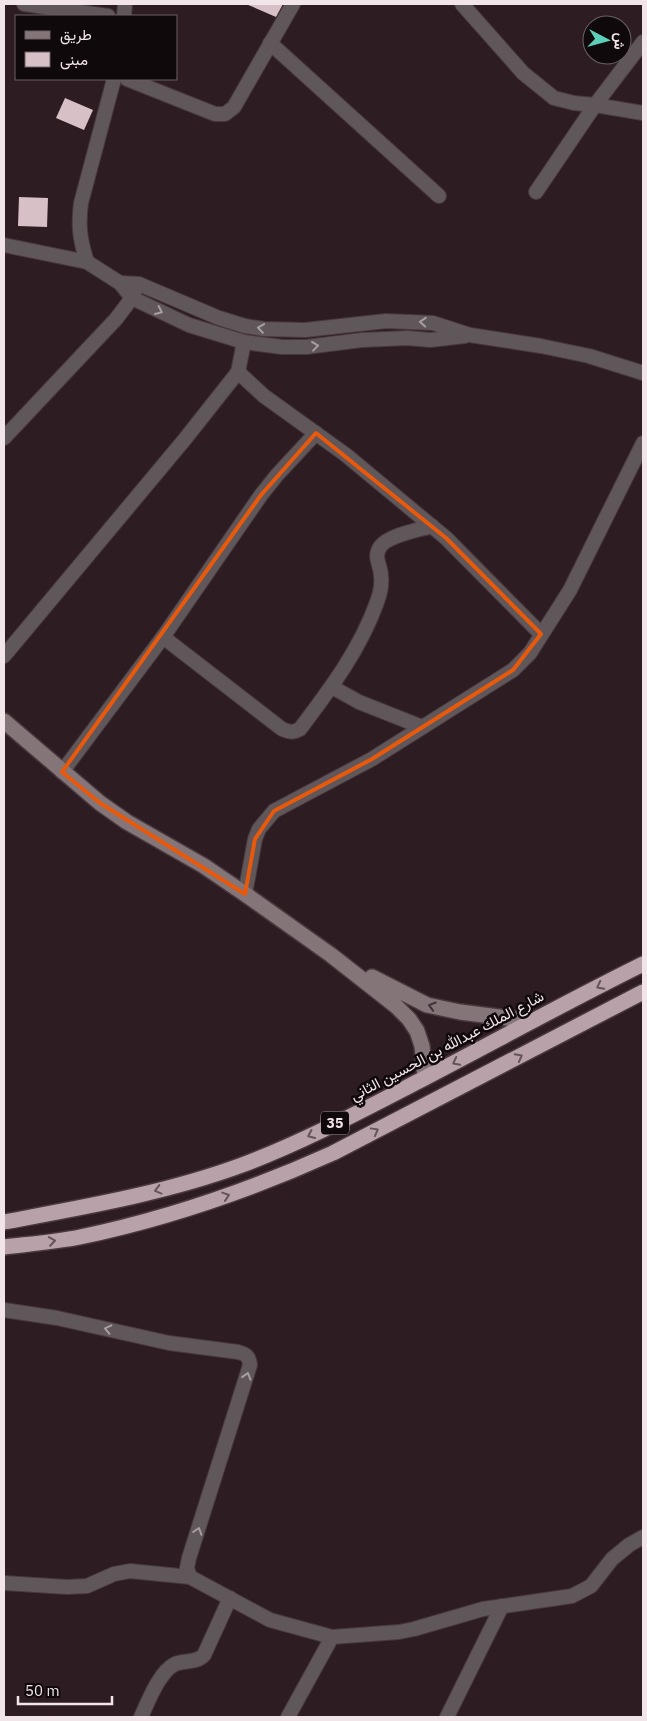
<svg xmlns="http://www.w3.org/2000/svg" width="647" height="1721" font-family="'IBM Plex Sans',Vazirmatn,sans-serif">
  <rect width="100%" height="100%" fill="#2d1c21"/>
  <g fill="#d7c0c6">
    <path d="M246 4H283L276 17Z"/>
    <path d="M65 98 93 110 84 130 56 118Z"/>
    <path d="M19 197 48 198 47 227 18 226Z"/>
  </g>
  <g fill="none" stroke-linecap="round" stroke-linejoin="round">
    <g stroke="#49383d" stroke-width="16">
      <g id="street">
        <path d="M24 4 108 16"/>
        <path d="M462 4 523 73 554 98 574 103 595 105 643 113"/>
        <path d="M124 16 125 4"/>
        <path d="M270 43 439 196"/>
        <path d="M127 79 215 114H225L234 107 293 4"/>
        <path d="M536 192 595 105 643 42"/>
        <path d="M4 245 87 262 120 283 132 298 189 325 244 342 282 347H306L362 340 408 338 430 340 465 336"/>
        <path d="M87 262C80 240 78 226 81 203L114 79"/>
        <path d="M120 283 139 284 219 318 245 326 264 329 305 330 386 321 433 323 470 335 541 346 589 356 643 373"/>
        <path d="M244 342 238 372 264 396 346 455 446 538 541 634"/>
        <path d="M4 438 116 319 132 298 135 291"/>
        <path d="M163 637 282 729C289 732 293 733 300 729 330 689 360 650 377 602 380 594 382 584 381 576 381 565 373 558 380 547 388 535 419 530 432 526"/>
        <path d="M4 656 185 439 238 372"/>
        <path d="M332 687 359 702 422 727"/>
        <path d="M62 772 163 637 261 495 277 475 316 433"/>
        <path d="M245 894 255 839 259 829 274 811 372 759 513 670 530 653 570 590 643 443"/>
        <path d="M4 1310 57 1318 169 1343 238 1352C246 1354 249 1356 250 1365L189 1558 187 1568 190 1577"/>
        <path d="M4 1583 67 1587 87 1586 114 1574 130 1571 190 1577 270 1620 332 1637"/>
        <path d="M141 1717C148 1702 159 1672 175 1664 185 1660 197 1663 204 1655L230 1598"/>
        <path d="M288 1717 332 1637 399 1632 414 1629 483 1609 572 1596 591 1586 612 1559 629 1545 643 1537"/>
        <path d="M447 1717 502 1606"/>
      </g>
    </g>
    <g stroke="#49383d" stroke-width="18">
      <g id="secondary">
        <path d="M4 721 100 803 127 822 204 866 245 894 331 955 396 1006 409 1019 417 1031 422 1046 425 1078"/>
        <path d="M372 977 427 1005 460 1012 531 1021"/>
      </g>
    </g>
    <g stroke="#49383d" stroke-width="18">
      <g id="highway">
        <path d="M4 1222C84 1207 166 1193 242 1165 303 1142 361 1111 419 1081 494 1042 568 1001 643 964"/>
        <path d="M4 1247C29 1244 55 1242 80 1237 166 1219 253 1189 333 1153L643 992"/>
      </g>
    </g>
    <use href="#street" stroke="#60575a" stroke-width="14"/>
    <use href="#secondary" stroke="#847579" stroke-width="15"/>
    <use href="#highway" stroke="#b8a1a8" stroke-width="15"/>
  </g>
  <defs><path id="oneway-chevron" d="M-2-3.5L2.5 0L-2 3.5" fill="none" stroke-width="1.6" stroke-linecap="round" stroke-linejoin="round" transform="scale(1.25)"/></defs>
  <g stroke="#a99ea2">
    <use href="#oneway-chevron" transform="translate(159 311) rotate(25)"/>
    <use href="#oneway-chevron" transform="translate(423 322) rotate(-176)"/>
    <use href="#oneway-chevron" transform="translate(261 328) rotate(-172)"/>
    <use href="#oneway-chevron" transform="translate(315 346) rotate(-7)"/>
    <use href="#oneway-chevron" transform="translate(108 1329) rotate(-167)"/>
    <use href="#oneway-chevron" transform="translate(247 1376) rotate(-73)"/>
    <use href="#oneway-chevron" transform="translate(198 1531) rotate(-72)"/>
  </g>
  <g stroke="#64555a">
    <use href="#oneway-chevron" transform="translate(600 986) rotate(153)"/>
    <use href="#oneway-chevron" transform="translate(519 1057) rotate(-28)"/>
    <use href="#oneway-chevron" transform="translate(456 1062) rotate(153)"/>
    <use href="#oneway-chevron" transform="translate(375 1131) rotate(-29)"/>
    <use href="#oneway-chevron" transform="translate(311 1135) rotate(155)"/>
    <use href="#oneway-chevron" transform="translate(158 1190) rotate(165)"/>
    <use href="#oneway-chevron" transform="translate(226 1196) rotate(-18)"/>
    <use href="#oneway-chevron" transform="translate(52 1241) rotate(-8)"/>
  </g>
  <use stroke="#3e3437" href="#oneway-chevron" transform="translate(432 1006) rotate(-163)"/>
  <path fill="none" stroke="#e8590c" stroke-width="4" stroke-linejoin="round" d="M316 433 446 538 541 634 513 670 372 759 274 811 255 839 245 894 100 803 62 772 261 495Z"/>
  <g text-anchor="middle" stroke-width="5" stroke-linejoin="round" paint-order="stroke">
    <rect fill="#10090b" stroke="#aea3a6" stroke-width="1" x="321" y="1111.5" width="28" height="23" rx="4"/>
    <g font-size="14" font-weight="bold" fill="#f2e5e9">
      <text x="335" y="1128">35</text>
    </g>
    <g font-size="15" fill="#f2e5e9" stroke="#10090b">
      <text transform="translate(447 1046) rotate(-28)" y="5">شارع الملك عبدالله بن الحسين الثاني</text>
    </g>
  </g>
  <rect width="647" height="1721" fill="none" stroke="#f2e5e9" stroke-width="10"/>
  <rect x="15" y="15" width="162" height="65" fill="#10090b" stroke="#6a6164"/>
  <rect x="25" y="31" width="25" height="8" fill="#847579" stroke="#6a6164"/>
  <text x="60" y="40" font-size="15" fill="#f2e5e9">طريق</text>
  <rect x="25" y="52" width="25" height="15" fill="#d7c0c6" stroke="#6a6164"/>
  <text x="60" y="65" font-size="15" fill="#f2e5e9">مبنى</text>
  <g transform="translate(607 40) rotate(96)"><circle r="24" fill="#10090b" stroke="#6a6164"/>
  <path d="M0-4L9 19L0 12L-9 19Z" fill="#5dceb9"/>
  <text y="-8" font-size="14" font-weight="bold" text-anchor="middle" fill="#f2e5e9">ش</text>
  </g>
  <path d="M18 1696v8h94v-8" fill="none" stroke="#f2e5e9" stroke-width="2.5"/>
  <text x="25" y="1696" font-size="15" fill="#f2e5e9" stroke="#10090b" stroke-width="4" paint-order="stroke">50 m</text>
</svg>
